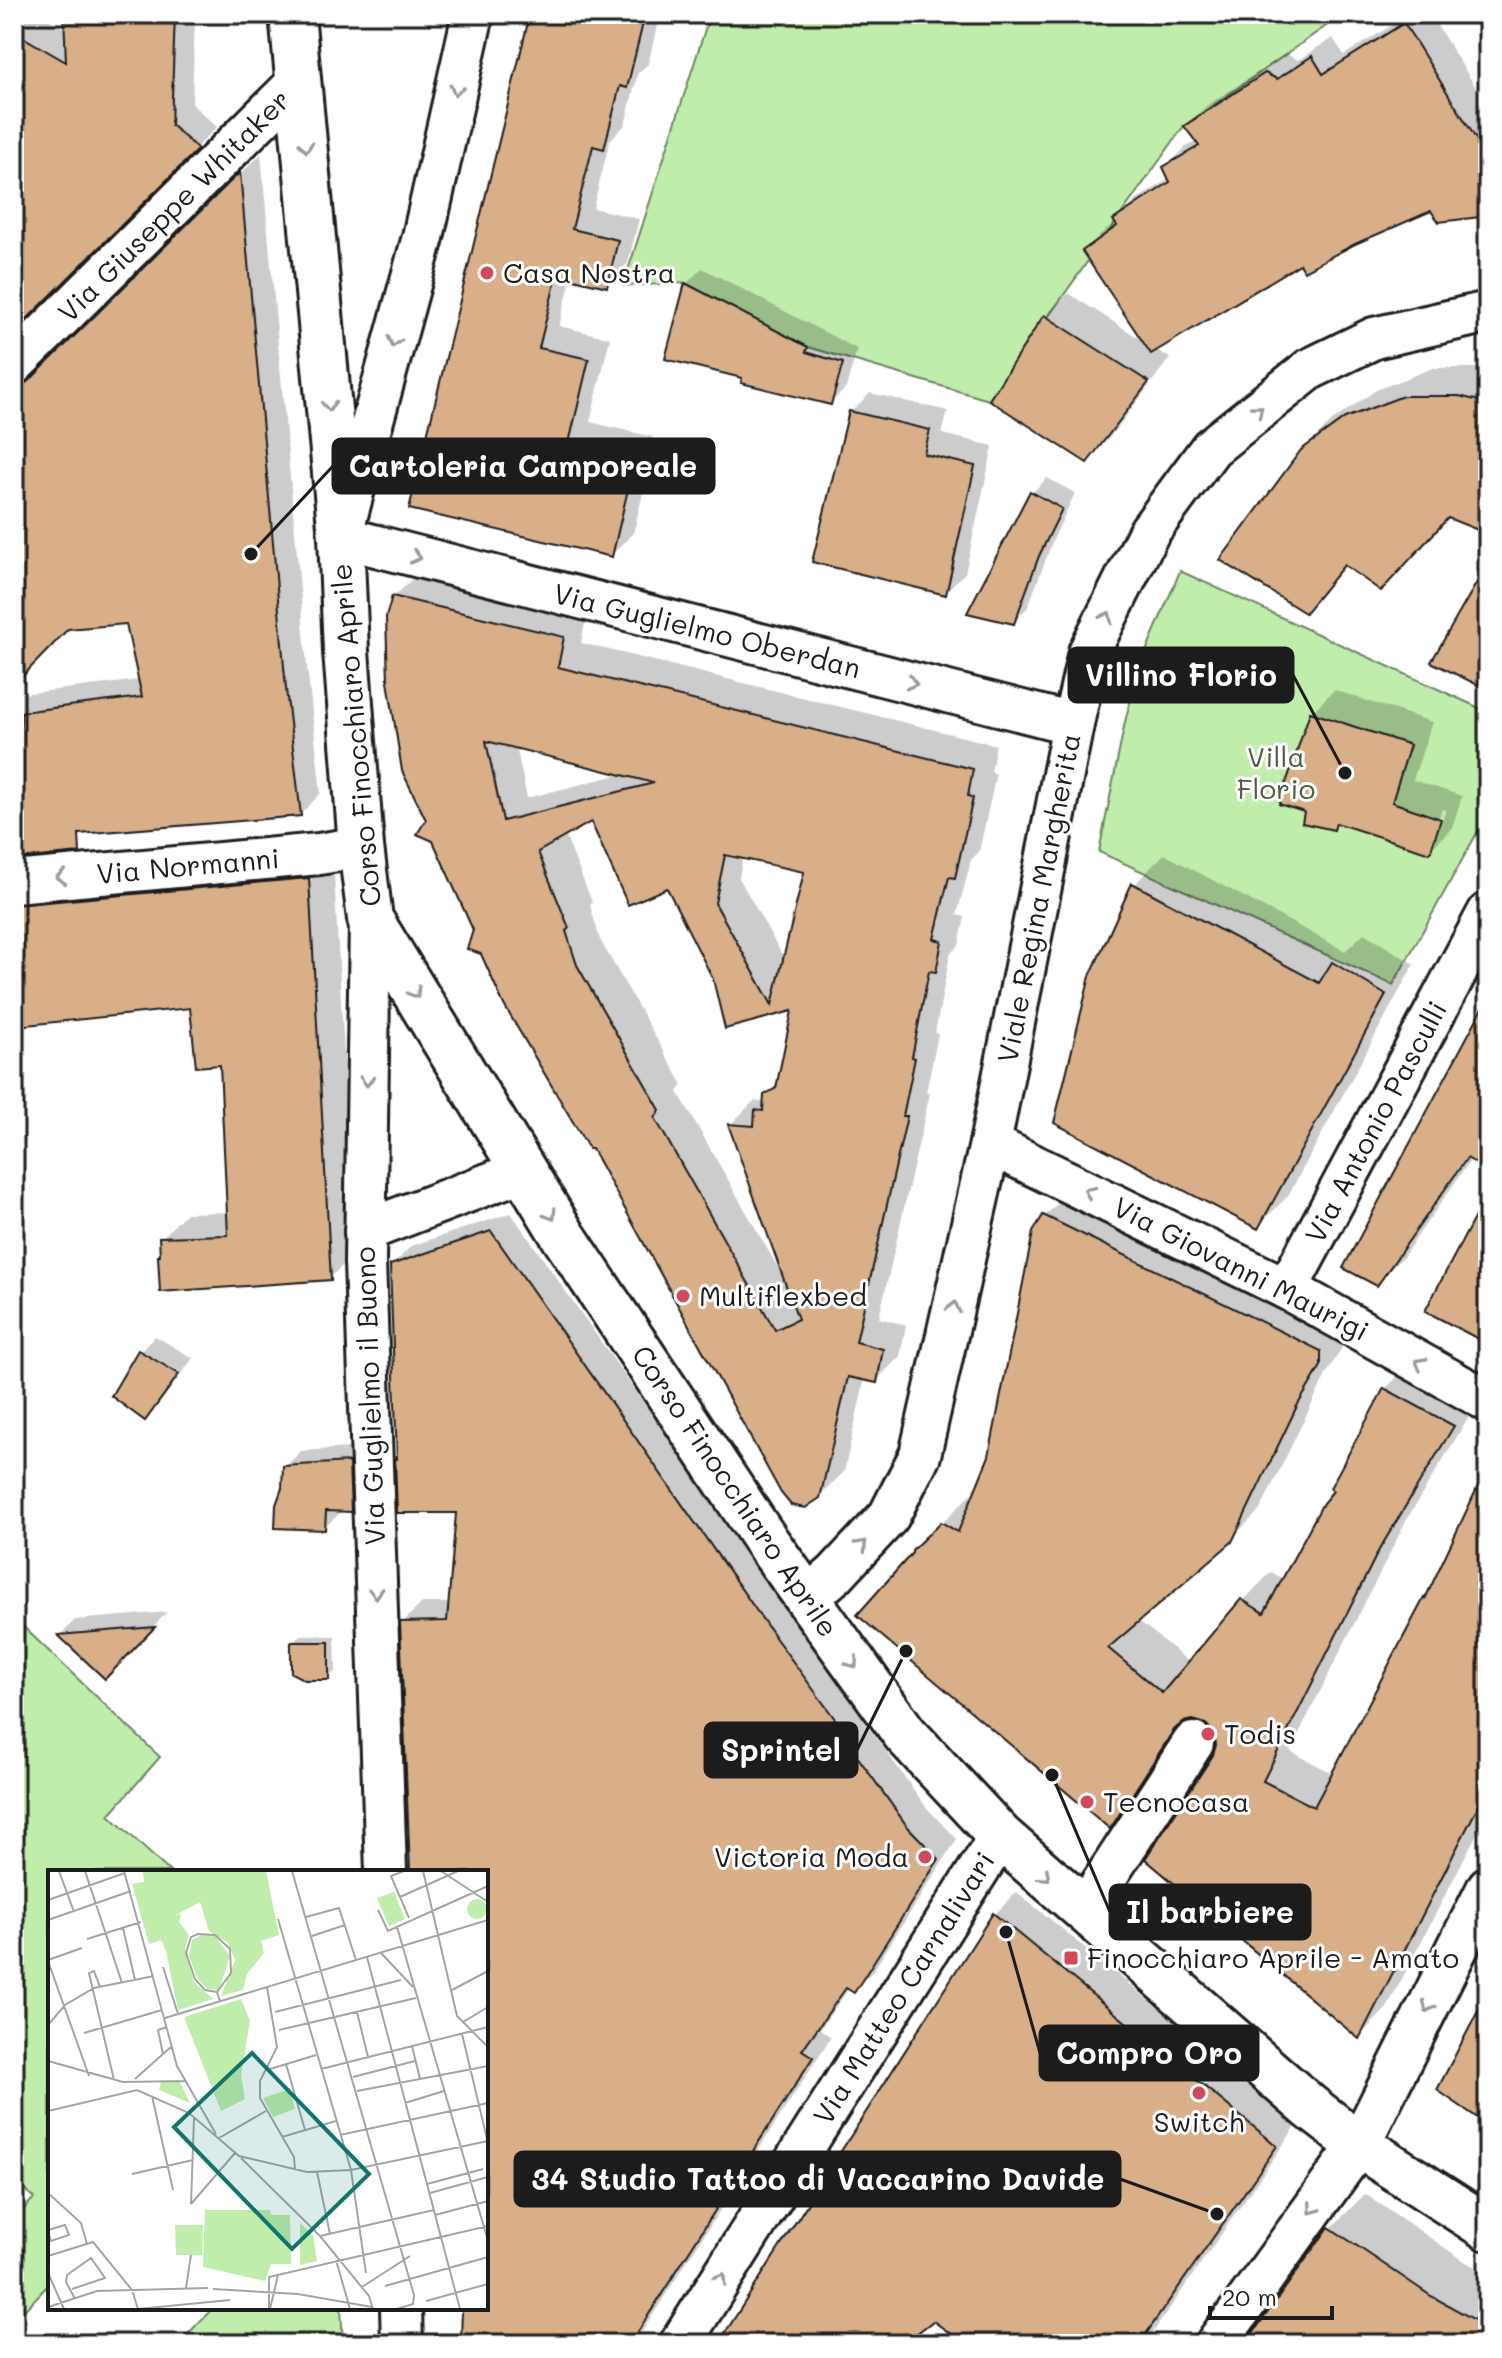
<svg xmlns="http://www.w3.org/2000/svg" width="1502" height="2358" font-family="Mali,sans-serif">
  <rect width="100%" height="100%" fill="#fff"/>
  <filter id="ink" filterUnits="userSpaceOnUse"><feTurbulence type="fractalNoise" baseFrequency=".0125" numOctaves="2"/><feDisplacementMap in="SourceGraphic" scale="16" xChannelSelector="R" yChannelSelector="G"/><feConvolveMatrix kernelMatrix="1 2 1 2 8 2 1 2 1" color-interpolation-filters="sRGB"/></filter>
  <g filter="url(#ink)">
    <g fill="#c0edab" stroke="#6e8464" stroke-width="2">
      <path d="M710 14H1343L1184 126 989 400 808 347 685 283 623 286Z"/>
      <path d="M1180 571 1488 712V813L1393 985 1099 852 1125 722 1138 670Z"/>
      <path d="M14 1618 160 1757 109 1815 170 1872H50V2283L14 2321V2207L20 2213 34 2198 19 2185 14 2191Z"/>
      <path d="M213 2308H341L343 2344H178Z"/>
    </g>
    <g fill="#0003" fill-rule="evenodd">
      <path d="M14 14H39L66 29V14H195L192 104 217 127 18 324 14 332Z"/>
      <path d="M532 14H660L648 64 638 73 625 125 610 140 593 208 639 219 628 263 607 284 572 276 559 326 610 338 590 422 653 437 647 463 650 464 633 534 611 555 411 508Z"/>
      <path d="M1410 14H1430L1488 107V214L1432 208 1301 261 1155 349 1170 358 1110 437 1087 460 1045 316 1068 293 1145 342 1084 251 1104 231 1117 222 1116 221 1135 201 1170 178 1165 168 1185 148 1197 141 1186 126 1206 106 1286 54 1298 60 1333 38 1344 55Z"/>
      <path d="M261 154 307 666 321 793 300 815 14 835V695L140 680 128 622 68 627 14 683V350L29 365 42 366 54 359Z"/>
      <path d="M702 268 857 349 846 388 831 403 745 377 668 358 686 284Z"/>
      <path d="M1433 368H1488V532L1450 516 1381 588 1347 565 1305 610 1302 451 1332 421 1376 390Z"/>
      <path d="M870 393 948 411 942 434 993 446 965 573 945 592 851 412Z"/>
      <path d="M1047 478 1075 493 1053 540 1028 607 1013 622 1032 493Z"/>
      <path d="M418 573 587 613 581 643 996 745 991 772 996 774 979 852 971 860 957 915 965 917 959 945 950 954 935 1033 938 1034 926 1092 930 1093 879 1318 906 1325 900 1356 876 1381 865 1378 844 1472 819 1496 475 930 428 821 394 597ZM516 746 625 773 527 798ZM592 819 668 885 715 978 726 1026 795 1008 779 1082 766 1096 765 1102 754 1101 730 1125 783 1272 781 1273 678 1092 683 1085 600 940 590 905 592 902 565 835ZM743 856 806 871 785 960 739 878Z"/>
      <path d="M1334 690 1432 722 1413 780 1462 796 1452 828 1429 851 1340 822 1333 828 1311 713ZM1442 809 1446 810 1440 826H1436Z"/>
      <path d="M1164 854 1345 951 1364 933 1414 964 1288 1196 1258 1226 1134 885Z"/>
      <path d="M333 855 355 1253 330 1278 162 1238 186 1213 229 1212 222 1063 192 1006 14 1005V875Z"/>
      <path d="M1488 1002V1168L1472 1158 1403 1257 1376 1283Z"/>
      <path d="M1074 1187 1349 1335 1326 1375 1260 1510 1230 1540 1138 1620 1190 1663 1243 1601 1271 1572 1284 1579 1336 1491 1385 1389 1414 1361 1481 1397 1407 1519 1290 1751 1332 1773 1440 1573 1488 1470V1812L1387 2008 1359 2037 1214 1756 1218 1745 1216 1732 1207 1722 1189 1719 1138 1798 1110 1826 914 1551 971 1494 975 1496 990 1457 1045 1216Z"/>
      <path d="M511 1213 796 1621 867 1718 865 1722 926 1807 957 1839 873 1971 853 1990 849 1988 820 2029 831 2037 634 2344H462L463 2308H486V1872H412L402 1623 422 1603H451L458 1511 399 1458 392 1266 411 1246Z"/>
      <path d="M155 1336 193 1358 160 1403 145 1418 140 1352Z"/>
      <path d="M364 1447 365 1495 350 1510H340V1513L324 1528 284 1488 285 1467 301 1451Z"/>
      <path d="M167 1612 121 1661 61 1635 75 1620Z"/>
      <path d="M301 1635 335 1636 336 1671 328 1678 293 1642Z"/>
      <path d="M1017 1892 1298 2123 1145 2344H969L933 2319 873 2344H721L995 1914Z"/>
      <path d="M1365 2194 1466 2262 1488 2274V2344H1249L1331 2228Z"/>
    </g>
    <g fill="#d9af8a" stroke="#1c1c1c" stroke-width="2" fill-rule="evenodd">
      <path d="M64 14H175L171 125 198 149 14 332V32L66 62Z"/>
      <path d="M530 14H622L644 19 627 88 620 86 604 149 593 146 572 229 618 240 607 287 557 275 539 348 589 359 569 443 632 459 627 485H629L612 557 409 509Z"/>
      <path d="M1404 23 1488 158V216L1439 222 1431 211 1355 244 1304 271 1300 264 1151 354 1082 251 1117 226 1113 220 1170 182 1163 167 1199 146 1184 126 1265 73 1277 79 1312 56 1323 74Z"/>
      <path d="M240 172 286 689 301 816 79 834 80 853 18 859 21 712 142 697 126 624 68 629 14 685V386H21L30 380Z"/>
      <path d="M685 283 808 347 806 352 843 363 831 405 741 383 742 378 665 359Z"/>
      <path d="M1044 315 1149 382 1087 463 989 400Z"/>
      <path d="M1403 396H1459L1488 403V534L1448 518 1381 591 1344 565 1305 613 1220 560 1301 450 1345 418Z"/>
      <path d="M849 411 930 430 924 454 975 466 946 595 812 562Z"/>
      <path d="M1030 491 1062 509 1039 556 1014 624 967 613Z"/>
      <path d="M1488 563V690L1431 662Z"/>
      <path d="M392 596 564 637 558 667 973 769 968 796 973 798 955 878 949 877 934 939 942 941 936 972 929 971 912 1057 915 1058 903 1116H907L856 1342 883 1349 877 1383 848 1377 820 1498 805 1508 791 1505 781 1493 592 1149H589L504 1005 481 954 467 949 473 930 433 841 417 834 426 820 402 771 388 681 386 617ZM486 741 654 783 503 821ZM591 822 628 905 667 888 713 979 725 1029 792 1011 776 1088 764 1095 763 1111 755 1110 754 1126 728 1124 798 1319 775 1330 655 1118 660 1110 577 965 566 931 569 928 538 852ZM725 855 804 872 772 1005 715 903Z"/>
      <path d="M1310 712 1410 745 1392 802 1441 819 1430 853 1336 823 1334 830 1302 823 1304 812 1279 804Z"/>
      <path d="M309 878 331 1280 160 1292 158 1256H160L159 1237 228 1235 220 1065 196 1067 190 1008 17 1026 14 1003V905Z"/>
      <path d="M1132 883 1319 983 1332 962 1386 995 1258 1229 1054 1123 1090 976Z"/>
      <path d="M1488 998V1171L1467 1158 1377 1286 1343 1268Z"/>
      <path d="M1488 1192V1344L1425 1311Z"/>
      <path d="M1043 1215 1321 1351V1366L1297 1406 1232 1542 1108 1648 1162 1693 1241 1599 1264 1613 1323 1503 1333 1491 1330 1488 1384 1388 1454 1426 1379 1550 1263 1781 1314 1807 1424 1598 1425 1599 1488 1465V1787L1359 2039 1145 1859 1213 1755 1216 1745 1214 1733 1206 1724 1193 1720 1183 1722 1174 1730 1110 1829 857 1615 912 1553V1550L941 1522 958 1532 989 1456 1033 1232Z"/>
      <path d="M491 1231 777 1640 849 1738 847 1742 907 1826 939 1859 854 1993 846 1988 802 2050 813 2057 630 2344H461L462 2308H486V1872H410L400 1622 447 1621 456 1513H397L395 1459H397L390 1265Z"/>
      <path d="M138 1350 179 1374 145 1421 111 1396Z"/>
      <path d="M349 1462 351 1512 326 1511 325 1530 275 1528 276 1505 282 1488 283 1466Z"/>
      <path d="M155 1627 105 1679 58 1635Z"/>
      <path d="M291 1642H329V1680H305L291 1673Z"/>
      <path d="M993 1913 1277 2146 1139 2344H965L933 2321 903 2344H718Z"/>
      <path d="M1488 1992V2125L1437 2090Z"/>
      <path d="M1329 2227 1431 2296 1488 2327V2344H1245Z"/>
    </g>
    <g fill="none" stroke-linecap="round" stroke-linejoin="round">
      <g stroke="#1c1c1c" stroke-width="46">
        <g id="street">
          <path d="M473 14 423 237 341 537 1073 724"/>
          <path d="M14 364 299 81"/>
          <path d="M14 882 319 854 361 847"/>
          <path d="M370 919 365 1262 386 1872"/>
          <path d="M990 1144 1287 1289 1488 1401"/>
          <path d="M365 1231 522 1171"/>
          <path d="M1287 1289 1488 913"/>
          <path d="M806 1599 835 1574 889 1516 920 1455 990 1144 1073 724 1089 652 1149 532 1211 448 1310 369 1374 338 1488 312"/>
          <path d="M1084 1911 1193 1743"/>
          <path d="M401 2308 402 2344"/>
          <path d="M680 2344 1000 1836"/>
          <path d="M1216 2344 1359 2145 1488 1887"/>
        </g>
      </g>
      <g stroke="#1c1c1c" stroke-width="50">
        <path id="secondary" d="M292 14 341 537 346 651 361 847 370 919 564 1237 766 1541 905 1734 1000 1836 1310 2107 1359 2145 1488 2228"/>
      </g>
      <use href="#street" stroke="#fff" stroke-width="40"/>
      <use href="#secondary" stroke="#fff" stroke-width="44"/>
    </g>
    <defs><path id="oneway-chevron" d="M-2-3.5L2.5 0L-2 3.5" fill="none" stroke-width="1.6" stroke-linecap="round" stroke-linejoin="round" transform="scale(2)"/></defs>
    <g stroke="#999">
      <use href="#oneway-chevron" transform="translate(456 90) rotate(103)"/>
      <use href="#oneway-chevron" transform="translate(306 147) rotate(85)"/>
      <use href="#oneway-chevron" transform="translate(394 342) rotate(105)"/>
      <use href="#oneway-chevron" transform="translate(329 406) rotate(85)"/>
      <use href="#oneway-chevron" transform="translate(1258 410) rotate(-39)"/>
      <use href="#oneway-chevron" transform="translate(416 557) rotate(14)"/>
      <use href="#oneway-chevron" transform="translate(1107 617) rotate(-63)"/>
      <use href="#oneway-chevron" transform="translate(912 683) rotate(14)"/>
      <use href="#oneway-chevron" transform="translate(61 877) rotate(175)"/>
      <use href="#oneway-chevron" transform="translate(415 993) rotate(59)"/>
      <use href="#oneway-chevron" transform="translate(367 1081) rotate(91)"/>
      <use href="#oneway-chevron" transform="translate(1089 1192) rotate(-154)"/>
      <use href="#oneway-chevron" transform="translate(551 1215) rotate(58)"/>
      <use href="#oneway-chevron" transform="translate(954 1307) rotate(-77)"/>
      <use href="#oneway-chevron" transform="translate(1420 1363) rotate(-151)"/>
      <use href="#oneway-chevron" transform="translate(862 1545) rotate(-47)"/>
      <use href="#oneway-chevron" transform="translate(376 1593) rotate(88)"/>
      <use href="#oneway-chevron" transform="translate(853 1663) rotate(54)"/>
      <use href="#oneway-chevron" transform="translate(1045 1876) rotate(42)"/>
      <use href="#oneway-chevron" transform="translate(1428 2007) rotate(116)"/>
      <use href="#oneway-chevron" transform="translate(1313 2209) rotate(126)"/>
      <use href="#oneway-chevron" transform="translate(721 2278) rotate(-58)"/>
    </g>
  </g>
  <g fill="#d1495b" stroke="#fff" stroke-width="3">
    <circle cx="487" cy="273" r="8"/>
    <circle cx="683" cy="1296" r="8"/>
    <circle cx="1208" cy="1734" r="8"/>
    <circle cx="1087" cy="1802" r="8"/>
    <circle cx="925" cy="1857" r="8"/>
    <rect x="1063" y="1950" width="16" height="16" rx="4"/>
    <circle cx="1199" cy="2093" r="8"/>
  </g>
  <g text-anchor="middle" stroke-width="6" stroke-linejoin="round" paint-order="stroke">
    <g font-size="28" fill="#1c1c1c" stroke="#fff">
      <text transform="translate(174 206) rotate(-45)" y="10">Via Giuseppe Whitaker</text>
      <text transform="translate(707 631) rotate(14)" y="10">Via Guglielmo Oberdan</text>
      <text transform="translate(356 735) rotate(-95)" y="10">Corso Finocchiaro Aprile</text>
      <text transform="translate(188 866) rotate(-5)" y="10">Via Normanni</text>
      <text transform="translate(1039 898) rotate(-79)" y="10">Viale Regina Margherita</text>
      <text transform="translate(1376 1122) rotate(-62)" y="10">Via Antonio Pasculli</text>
      <text transform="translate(1241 1269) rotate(27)" y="10">Via Giovanni Maurigi</text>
      <text transform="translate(370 1396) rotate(-92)" y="10">Via Guglielmo il Buono</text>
      <text transform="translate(735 1491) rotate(56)" y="10">Corso Finocchiaro Aprile</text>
      <text transform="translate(904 1988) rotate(-58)" y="10">Via Matteo Carnalivari</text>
    </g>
    <g font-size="28" fill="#1c1c1c" stroke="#fff" text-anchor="start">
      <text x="503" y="283">Casa Nostra</text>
      <text x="699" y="1306">Multiflexbed</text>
      <text x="1224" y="1744">Todis</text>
      <text x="1103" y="1812">Tecnocasa</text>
      <text x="909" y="1867" text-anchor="end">Victoria Moda</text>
      <text x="1087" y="1968">Finocchiaro Aprile - Amato</text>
      <text x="1199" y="2132" text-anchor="middle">Switch</text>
    </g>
    <g font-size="28" fill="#4d5b47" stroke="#fff">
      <text x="1276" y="767">Villa<tspan x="1276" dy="32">Florio</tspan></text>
    </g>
  </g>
  <g transform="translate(48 1870)">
    <rect width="440" height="440" fill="#fff"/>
    <path d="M101 1H218L231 65 213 71 216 83 199 104 195 120 173 126 187 90 180 73 161 61 152 32 128 45 133 44 131 52 141 65 137 79 146 112 165 129 130 140 118 81 113 70 101 74 84 14 96 12 95 2ZM346 22 357 49 341 56 329 28ZM419 39a10 10 0 1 1 20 0a10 10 0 1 1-20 0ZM155 64 167 66 182 86 171 120 159 119 149 108 141 86 144 70ZM193 129 202 151 193 205 197 229 173 241 136 147ZM113 212H132L142 233 111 220ZM242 219 247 239 225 247 215 228ZM157 340H222L223 345H242L243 394H223L217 411 155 397ZM252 353 265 365 269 391 252 395ZM127 355H155L154 385H128Z" fill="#c0edab"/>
    <path fill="none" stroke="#a4a4a4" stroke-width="2" d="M11 1 26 42M37 1 74 113M76 1 129 196 168 264M244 1 366 425 365 434 349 439M356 1 343 6 361 48M375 1 409 146 440 177M393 1 440 32M352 27 410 1M0 30 77 3M330 40 340 61 440 16M258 47 291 38 308 90M230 49 303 300 318 403M0 50 83 21M349 57 440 371M75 58 87 110M264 66 297 55M39 69 93 52M333 83 365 117M319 87 412 439M0 90 34 78M0 91 41 206M115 97 130 144M52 117 46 101 41 103 66 210M219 117 229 177 212 211V228L246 287 247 300M404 120 440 101M169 122 157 120 147 109 138 83 143 67 150 64 167 65 182 79 183 103 169 122 172 131M227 142 353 110M309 142 320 187M117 148 440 50M415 152 440 137M0 155 17 135 46 118 106 106M231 160 368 128M36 163 114 140M414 164 440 273M364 176 372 209M115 184 110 160 119 157M0 191 75 212 137 211M238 194 257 260M273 199 440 157M219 200 268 185M305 207 367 191M87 209 124 176M309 221 440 196M104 226 125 320M357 233 396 221M0 241 89 220 141 243 191 286 259 302 303 300 440 271M292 265 440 233M234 267 288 251M171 268 218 241M193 288 272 366 321 426 325 439M269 302 282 364M84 304 145 290M379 314 435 299M0 323 33 353 39 374M382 323 440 307M143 334 146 248M143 334 187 283M387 345 440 331M0 360 17 355 21 365 3 371 0 362M272 366 386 340M0 386 45 372 84 420 90 439M288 390 302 439M0 403 16 439M337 416 440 387M314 417 362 386M138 418 143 385M24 419 57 408 43 388 19 405 18 412 27 429M165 419 250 424 324 437M378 431 440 414M0 437 49 421 160 418M90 439 182 430M221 439V407L440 356M222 439 230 405"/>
    <path fill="#0f766e" fill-opacity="0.15" stroke="#0f766e" stroke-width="4" d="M204 183 321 304 244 379 126 257Z"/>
    <rect width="440" height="440" fill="none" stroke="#1c1c1c" stroke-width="4"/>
  </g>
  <path fill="none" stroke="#1c1c1c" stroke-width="3" d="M251 554L333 466M1345 773L1293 675M906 1651L857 1750M1052 1775L1110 1912M1006 1932L1040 2053M1217 2214L1120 2179"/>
  <g fill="#1c1c1c" stroke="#fff" stroke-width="3">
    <circle cx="251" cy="554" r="8"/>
    <circle cx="1345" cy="773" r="8"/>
    <circle cx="906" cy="1651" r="8"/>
    <circle cx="1052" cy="1775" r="8"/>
    <circle cx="1006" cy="1932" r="8"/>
    <circle cx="1217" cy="2214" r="8"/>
  </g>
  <g fill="#1c1c1c" stroke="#1c1c1c" stroke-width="3">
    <rect x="333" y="439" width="381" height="54" rx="8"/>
    <rect x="1069" y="648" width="224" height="54" rx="8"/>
    <rect x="705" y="1723" width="152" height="54" rx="8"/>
    <rect x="1110" y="1885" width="200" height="54" rx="8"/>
    <rect x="1040" y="2026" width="218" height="54" rx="8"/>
    <rect x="515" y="2152" width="605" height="54" rx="8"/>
  </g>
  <g font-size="30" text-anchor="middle" font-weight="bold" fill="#fff">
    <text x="523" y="477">Cartoleria Camporeale</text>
    <text x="1181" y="686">Villino Florio</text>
    <text x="781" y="1761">Sprintel</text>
    <text x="1210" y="1923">Il barbiere</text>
    <text x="1149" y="2064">Compro Oro</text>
    <text x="818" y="2190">34 Studio Tattoo di Vaccarino Davide</text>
  </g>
  <rect width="1502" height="2358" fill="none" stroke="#fff" stroke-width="48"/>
  <rect x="24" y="24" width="1454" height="2310" fill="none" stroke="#1c1c1c" stroke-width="3" filter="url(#ink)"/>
  <path d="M1210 2306v12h122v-12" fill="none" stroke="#1c1c1c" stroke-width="4"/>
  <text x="1222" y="2306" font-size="24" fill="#1c1c1c" stroke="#ffffff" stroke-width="6" paint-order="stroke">20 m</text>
</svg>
